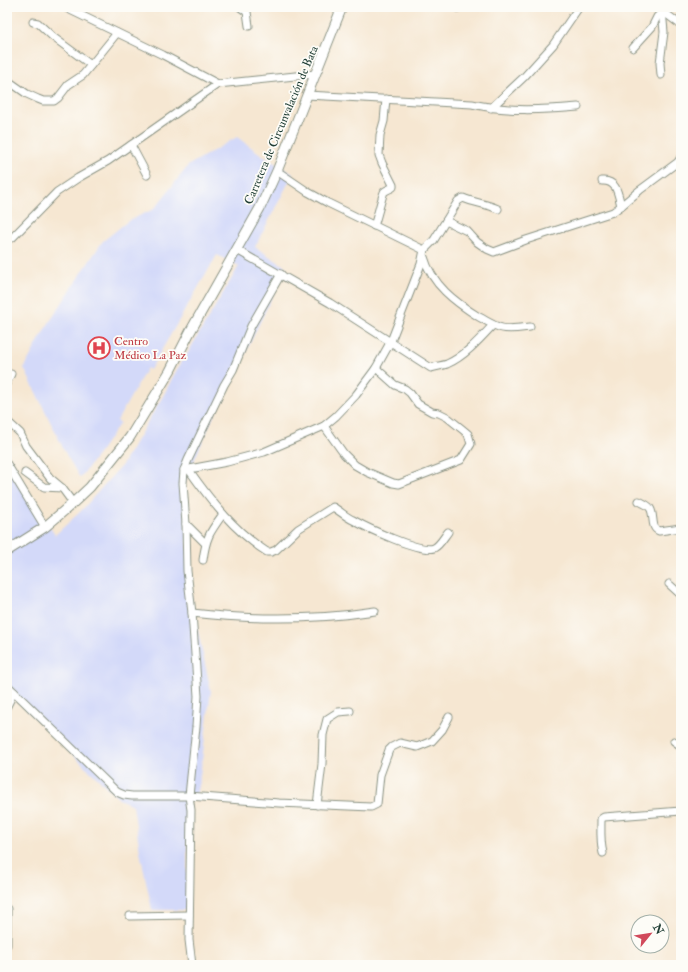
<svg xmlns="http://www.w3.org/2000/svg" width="688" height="972" font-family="'IM FELL Double Pica',serif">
  <rect width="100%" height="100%" fill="#fdfcf7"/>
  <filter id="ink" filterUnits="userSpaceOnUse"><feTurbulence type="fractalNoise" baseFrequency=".025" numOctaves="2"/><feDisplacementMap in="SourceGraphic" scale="8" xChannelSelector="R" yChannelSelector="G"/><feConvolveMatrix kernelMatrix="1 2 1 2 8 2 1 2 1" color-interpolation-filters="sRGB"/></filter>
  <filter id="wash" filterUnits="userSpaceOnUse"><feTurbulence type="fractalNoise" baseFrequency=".012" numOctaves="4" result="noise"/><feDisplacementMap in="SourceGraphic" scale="16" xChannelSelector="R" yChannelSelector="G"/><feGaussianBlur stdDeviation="0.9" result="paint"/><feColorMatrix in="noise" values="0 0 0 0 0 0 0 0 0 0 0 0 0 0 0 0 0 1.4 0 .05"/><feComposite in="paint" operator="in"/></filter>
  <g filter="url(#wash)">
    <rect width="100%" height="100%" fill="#f6e7d2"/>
    <path fill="#d3d9f9" d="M237 137 266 158 293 174 255 247 286 267 237 371 222 397 187 477 184 487 192 605 211 691 198 791 187 803V910H152L140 852 133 805 119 799 7 691V463L55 535 81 511 122 465 163 396 176 371 187 354 239 266 217 255 150 370 147 368 117 421 120 423 102 449 80 478 66 454 24 368 45 329 102 242 128 221 154 209 189 165Z"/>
  </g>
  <g filter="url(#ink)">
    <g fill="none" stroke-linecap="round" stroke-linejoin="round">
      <g stroke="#8a9283" stroke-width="9">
        <g id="minor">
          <path d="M64 7 163 55 218 84 315 74"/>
          <path d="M240 7 247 12 249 26"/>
          <path d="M455 7 458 8"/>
          <path d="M657 7 681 25"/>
          <path d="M33 22 38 23 53 37 91 65"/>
          <path d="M633 48 652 27 657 17 662 12"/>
          <path d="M661 75 660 63 664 32 662 10"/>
          <path d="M7 80 27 94 38 99 43 101H54L58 98 68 85 83 75 117 33"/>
          <path d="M307 95 472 104C509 112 541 110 578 107"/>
          <path d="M491 108 524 77 553 45 579 7"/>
          <path d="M131 145 147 175"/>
          <path d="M277 171 308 192 328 203 424 250"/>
          <path d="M602 181C617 180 618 194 621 206"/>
          <path d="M446 221 467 231 477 242 487 249 494 252 526 240 613 212 621 206 640 190 678 162 681 157"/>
          <path d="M374 226C376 221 383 193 384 192 386 190 390 189 393 187V185L382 163 379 155 380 135 384 121 386 99"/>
          <path d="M12 238 57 192 78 178 108 161 218 84"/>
          <path d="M237 250 330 303 431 368C436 366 442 366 447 364 465 356 480 339 493 325"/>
          <path d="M424 257C432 285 455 302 479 317 487 321 494 326 502 328 510 330 521 328 530 327"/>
          <path d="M281 274 251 326 233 370 224 385 188 460 184 470 183 483 186 524 187 571 192 613 198 696 196 727 189 796 279 803 371 807 377 804 380 775 389 750 392 747 400 743 417 747 432 741 442 730 449 717"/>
          <path d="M7 382 11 374"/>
          <path d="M7 421 20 433 26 446 50 478 62 488 73 503"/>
          <path d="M324 426 344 454 355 465 367 472 393 483 399 484 461 460 471 444 468 434 462 429 447 417 439 413 432 412 418 404 410 393 405 389 395 385 376 368"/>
          <path d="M7 464 45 527"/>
          <path d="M184 470 227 462 264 452 324 426 336 416 356 395 376 368 391 341 421 264 424 250 434 240 458 201 463 198C475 203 487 204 498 209"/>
          <path d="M189 470C211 501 234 531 267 552H271L276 550 298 529 333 507C340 511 346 517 353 520 367 528 420 553 434 548 440 545 444 537 448 532"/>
          <path d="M25 473 44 487 62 488"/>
          <path d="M639 501C643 503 648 505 650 508 655 515 650 528 659 531L681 528"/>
          <path d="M186 524 205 543"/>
          <path d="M203 560C206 537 210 532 223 514"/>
          <path d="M669 584 681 595"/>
          <path d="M192 613C253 620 316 620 375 611"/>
          <path d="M7 685 117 792 124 795 132 796H189L191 810 189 940 192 965"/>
          <path d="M7 706 14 692"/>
          <path d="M674 741 681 746"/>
          <path d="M317 805 322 764 323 735 327 719 338 712 350 711"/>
          <path d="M603 853C600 842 601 830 601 819L604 817 681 811"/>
          <path d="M7 909V945"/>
          <path d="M130 916 189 915"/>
        </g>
      </g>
      <g stroke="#8a9283" stroke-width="11">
        <path id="major" d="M7 551 45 527 73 503 90 487 130 437 170 371 190 332 260 208 277 171 342 7"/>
      </g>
      <use href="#minor" stroke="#fff" stroke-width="7"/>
      <use href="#major" stroke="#fff" stroke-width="9"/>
    </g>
  </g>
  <defs>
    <g id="hospital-ring" transform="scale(1.15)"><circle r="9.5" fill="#fdfcf7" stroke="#e0444e" stroke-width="1.5"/><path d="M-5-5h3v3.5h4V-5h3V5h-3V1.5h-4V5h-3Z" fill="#e0444e"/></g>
  </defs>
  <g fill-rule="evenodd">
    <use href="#hospital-ring" x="99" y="348"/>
  </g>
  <g text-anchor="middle" stroke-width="3.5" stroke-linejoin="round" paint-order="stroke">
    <g font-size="12" fill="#1f3d34" stroke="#fdfcf7">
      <text transform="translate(281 125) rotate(-67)" y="4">Carretera de Circunvalación de Bata</text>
    </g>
    <g font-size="12" fill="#be3a42" stroke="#fdfcf7" text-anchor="start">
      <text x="114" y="345">Centro<tspan x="114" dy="14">Médico La Paz</tspan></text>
    </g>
  </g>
  <rect width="688" height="972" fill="none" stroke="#fdfcf7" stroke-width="24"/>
  <g transform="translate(650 934) rotate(60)"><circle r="19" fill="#fdfcf7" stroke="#a4b0a9"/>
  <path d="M0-3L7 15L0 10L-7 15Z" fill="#d1495b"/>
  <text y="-6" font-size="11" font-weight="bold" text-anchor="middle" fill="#1f3d34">N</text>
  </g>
</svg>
